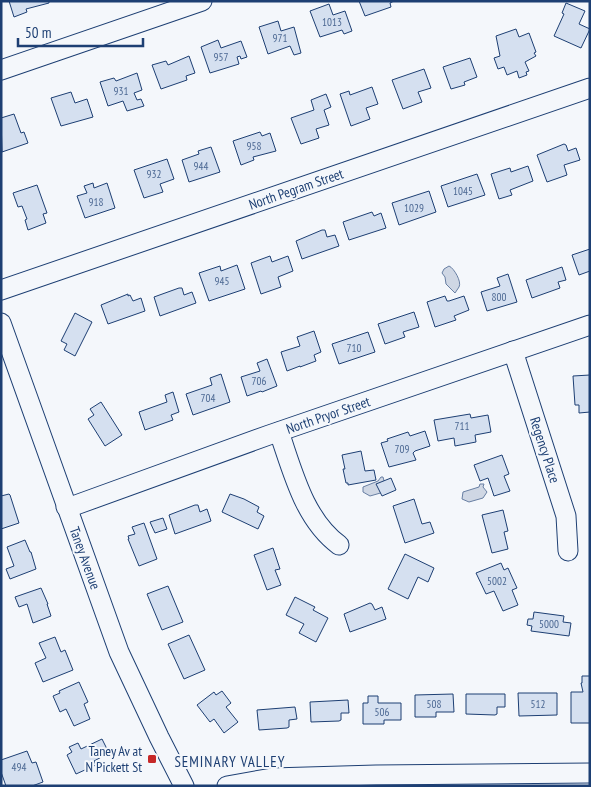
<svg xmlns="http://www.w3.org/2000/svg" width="591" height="787" font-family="'PT Sans Narrow',sans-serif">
  <rect width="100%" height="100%" fill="#f4f7fb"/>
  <g fill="#cfd7e4" stroke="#687fa3">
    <path d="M449 266C454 268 462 282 459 287 458 289 456 291 455 293L446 284 445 277 442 273 444 269Z"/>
    <path d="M381 477H383L386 488 384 492 370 496 363 492V487L378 481Z"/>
    <path d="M480 484H484L483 487 487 492 483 498 469 502 462 499 463 492 479 487Z"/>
  </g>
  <g fill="#d5e0f0" stroke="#1d3f73">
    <path d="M9 1H49V3L26 9 27 12 14 17Z"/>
    <path d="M359 1H394L390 3 391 7 365 16Z"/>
    <path d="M566 3 585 11 579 24 590 29 581 48 554 36 564 14 562 13Z"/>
    <path d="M329 4 333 15 345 11 352 31 344 34 342 30 320 37 310 11Z"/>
    <path d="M278 21 281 31 294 27 301 53 294 55 290 46 268 54 259 27Z"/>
    <path d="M516 29 519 37 529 33 536 52 534 53 536 56 525 62 529 71 526 72 527 75 519 78 517 71 507 75 504 67 498 69 494 58 500 56 496 36Z"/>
    <path d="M218 40 221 48 241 41 247 57 241 59 240 56 237 57 239 64 210 73 201 47Z"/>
    <path d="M189 56 195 73 186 76 187 80 161 89 152 65 166 61 168 65Z"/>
    <path d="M470 58 477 77 464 82 465 85 451 89 443 67Z"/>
    <path d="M424 69 431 88 418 92 422 102 403 109 392 80Z"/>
    <path d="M137 73 142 90 134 93 137 100 141 99 144 106 127 111 123 101 108 106 100 82 114 78 116 81Z"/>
    <path d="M372 87 378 104 366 108 370 119 351 126 340 94 349 91 350 95Z"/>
    <path d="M71 92 75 103 87 99 93 117 61 126 51 98Z"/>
    <path d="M326 94 331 107 324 110 329 125 316 129 319 138 301 144 291 118 314 110 311 100Z"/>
    <path d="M14 114 21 133 24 132 28 143 2 152 1 118Z"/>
    <path d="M260 132 262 136 270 133 276 151 253 157 254 160 241 165 233 141Z"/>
    <path d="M564 144 566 145 568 151 576 148 580 160 564 165 567 175 547 182 537 155Z"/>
    <path d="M211 147 220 172 189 182 182 160 199 154 198 151Z"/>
    <path d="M167 159 174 179 160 184 163 192 144 198 134 170Z"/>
    <path d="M528 166 533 181 510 190 512 195 499 199 491 174 510 168 511 172Z"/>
    <path d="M477 174 485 195 448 207 441 186Z"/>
    <path d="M93 183 94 188 107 183 115 208 85 218 77 196 87 193 84 186Z"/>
    <path d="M37 185 47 213 43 214 46 223 28 230 25 220 27 219 22 206 18 207 13 193Z"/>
    <path d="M429 191 436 212 399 225 392 203Z"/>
    <path d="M372 212 374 216 381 213 386 228 349 240 343 222Z"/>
    <path d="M322 230H325L327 237 335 235 339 246 302 259 296 241Z"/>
    <path d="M590 249V271L579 275 572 255Z"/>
    <path d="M270 256 272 262 288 256 293 271 278 277 281 287 261 294 251 263Z"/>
    <path d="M237 265 245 289 209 301 199 273 220 266 221 271Z"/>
    <path d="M562 267 566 280 558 282 560 288 532 298 526 280Z"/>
    <path d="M508 274 517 302 487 311 481 292 500 286 497 278Z"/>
    <path d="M179 288H182L184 295 192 292 196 303 160 316 154 297Z"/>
    <path d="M128 294V296L130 295 133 301 141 298 145 311 108 324 101 305Z"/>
    <path d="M445 296 447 301H449L464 296 469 310 454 316 456 320 435 327 427 302Z"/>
    <path d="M414 312 419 327 403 332 405 337 385 344 378 324Z"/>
    <path d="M75 313 92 322 75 356 64 350 67 344 61 341Z"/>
    <path d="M314 331 321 352 314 355 316 361 300 367V366L287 371 281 352 300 346 297 337Z"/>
    <path d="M368 332 375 352 339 364 332 344Z"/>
    <path d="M267 359 277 386 262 392 261 391 247 396 241 377 260 371 257 363Z"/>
    <path d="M221 374 230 402 193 415 186 394 212 385 210 378Z"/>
    <path d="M590 375V412L579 413V405H575L573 376Z"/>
    <path d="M173 392 179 412 171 415 173 420 145 430 139 412 167 402 165 395Z"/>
    <path d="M101 402 122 435 105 446 88 419 94 415 90 409Z"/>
    <path d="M470 414 471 418 488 415 491 432 475 435 476 442 455 446 454 438 438 441 434 420Z"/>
    <path d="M425 431 430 446 415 451 413 453 416 460 389 467 381 443 388 441 387 439 408 432 410 436Z"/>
    <path d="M361 451 365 471 374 470 376 480 348 485V483H346L343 469H345L342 455Z"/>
    <path d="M502 455 509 474 504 476 510 491 494 496 488 478 480 481 474 465Z"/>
    <path d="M391 478 396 490 382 496 376 484Z"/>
    <path d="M9 494 10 495 19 523 1 529V496Z"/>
    <path d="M230 494 244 499 259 507 257 512 264 516 258 529 222 512Z"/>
    <path d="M414 499 422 524 430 522 434 533 405 543 393 506Z"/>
    <path d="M195 505H198L200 512 207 509 211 521 175 534 169 515Z"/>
    <path d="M503 510 508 531 504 532 508 549 492 553 482 515Z"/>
    <path d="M163 518 167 529 155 533 150 522Z"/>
    <path d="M144 523 157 559 139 566 128 539H129L128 536 135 534 132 527Z"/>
    <path d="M25 540 30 552H31L36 569 10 579 6 569 14 566 7 547Z"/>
    <path d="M273 548 280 569 275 570 281 585 267 590 254 555Z"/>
    <path d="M405 554 434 568 428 582 418 577 408 599 388 589Z"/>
    <path d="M501 563 504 570 508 568 517 588 512 590 518 605 503 611 494 591 486 594 476 573Z"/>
    <path d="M168 586 183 622 162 630 147 594Z"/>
    <path d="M41 588 48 604H47L51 616 33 623 27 604 19 607 15 597Z"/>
    <path d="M295 597 315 607 313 610 328 618 316 642 299 633 304 624 286 615Z"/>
    <path d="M370 603 372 604 375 610 382 607 386 619 350 632 344 614Z"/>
    <path d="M534 612 564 616 563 622 571 623 569 636 531 631 532 626 527 625 528 619H533Z"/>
    <path d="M189 635 205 670 184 679 168 644Z"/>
    <path d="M55 637 61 652 65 650 73 670 43 682 35 663 46 658 39 643Z"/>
    <path d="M582 676H590V723H571V692H583L581 683H582Z"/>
    <path d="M79 682 88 702 84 704 90 719 74 726 66 709 60 712 53 696 60 693 59 691Z"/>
    <path d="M222 691 231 703 226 707 238 722 224 733 214 719 210 722 197 705 214 692 216 695Z"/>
    <path d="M518 693H557V715L519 716Z"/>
    <path d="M453 694 454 712H436V717H415V695Z"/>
    <path d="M466 694H505V707H497V714L495 715 466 714Z"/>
    <path d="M368 696H378V703H401V720H384V724H363V703H368Z"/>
    <path d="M348 700 349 713H341V720L339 721 311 722 310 702Z"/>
    <path d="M295 707 297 719 289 720V727L287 728 259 730 257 710Z"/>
    <path d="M102 739 109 753 94 761 96 765 76 774 67 755 72 752 69 747 78 743 81 749Z"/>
    <path d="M27 751 32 763 36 762 43 782 32 786H6L1 772V760Z"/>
  </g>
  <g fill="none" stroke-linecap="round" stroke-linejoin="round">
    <g stroke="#1d3f73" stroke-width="21">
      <g id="minor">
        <path d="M1 70 202 1"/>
        <path d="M1 290 590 88"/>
        <path d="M1 323 119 652 159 737 184 786"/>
        <path d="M513 351 566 516 568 551"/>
        <path d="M279 432C293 472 304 519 339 545"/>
        <path d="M66 507 73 506 269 435 590 325"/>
        <path d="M227 786 272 778 376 775 590 773"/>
      </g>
    </g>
    <use href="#minor" stroke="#f4f7fb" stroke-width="19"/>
  </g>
  <rect fill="#c62828" stroke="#f4f7fb" stroke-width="2" x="147" y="754" width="10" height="10" rx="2.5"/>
  <g text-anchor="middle" stroke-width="4" stroke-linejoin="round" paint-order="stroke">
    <g font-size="11" fill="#4b6792">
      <text x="332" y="26">1013</text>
      <text x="280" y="42">971</text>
      <text x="221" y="61">957</text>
      <text x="121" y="95">931</text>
      <text x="254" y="150">958</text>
      <text x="201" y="170">944</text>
      <text x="154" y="178">932</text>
      <text x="463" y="195">1045</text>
      <text x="96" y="206">918</text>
      <text x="414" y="212">1029</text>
      <text x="222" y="285">945</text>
      <text x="499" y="301">800</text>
      <text x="354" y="352">710</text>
      <text x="259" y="385">706</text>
      <text x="208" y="402">704</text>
      <text x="462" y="430">711</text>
      <text x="402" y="453">709</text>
      <text x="497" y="585">5002</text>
      <text x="549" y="628">5000</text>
      <text x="434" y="708">508</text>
      <text x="538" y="708">512</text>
      <text x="382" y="716">506</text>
      <text x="19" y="771">494</text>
    </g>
    <g font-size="14" fill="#1d3f73" stroke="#f4f7fb">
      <text transform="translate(296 189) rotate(-19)" y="5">North Pegram Street</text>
      <text transform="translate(328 415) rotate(-19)" y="5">North Pryor Street</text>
      <text transform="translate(545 450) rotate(72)" y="5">Regency Place</text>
      <text transform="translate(85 558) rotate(70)" y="5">Taney Avenue</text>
    </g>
    <g font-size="14" fill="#1d3f73" stroke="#f4f7fb" text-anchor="end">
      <text x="142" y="756">Taney Av at<tspan x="142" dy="16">N Pickett St</tspan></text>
    </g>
    <g font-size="15" letter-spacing="1" fill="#1d3f73" stroke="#f4f7fb">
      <text x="230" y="767">SEMINARY VALLEY</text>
    </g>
  </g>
  <rect width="591" height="787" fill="none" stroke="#1d3f73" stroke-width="5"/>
  <path d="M18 38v8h125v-8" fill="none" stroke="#1d3f73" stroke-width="2.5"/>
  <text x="25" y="38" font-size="15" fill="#1d3f73" stroke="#f4f7fb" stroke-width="4" paint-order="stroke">50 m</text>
</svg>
